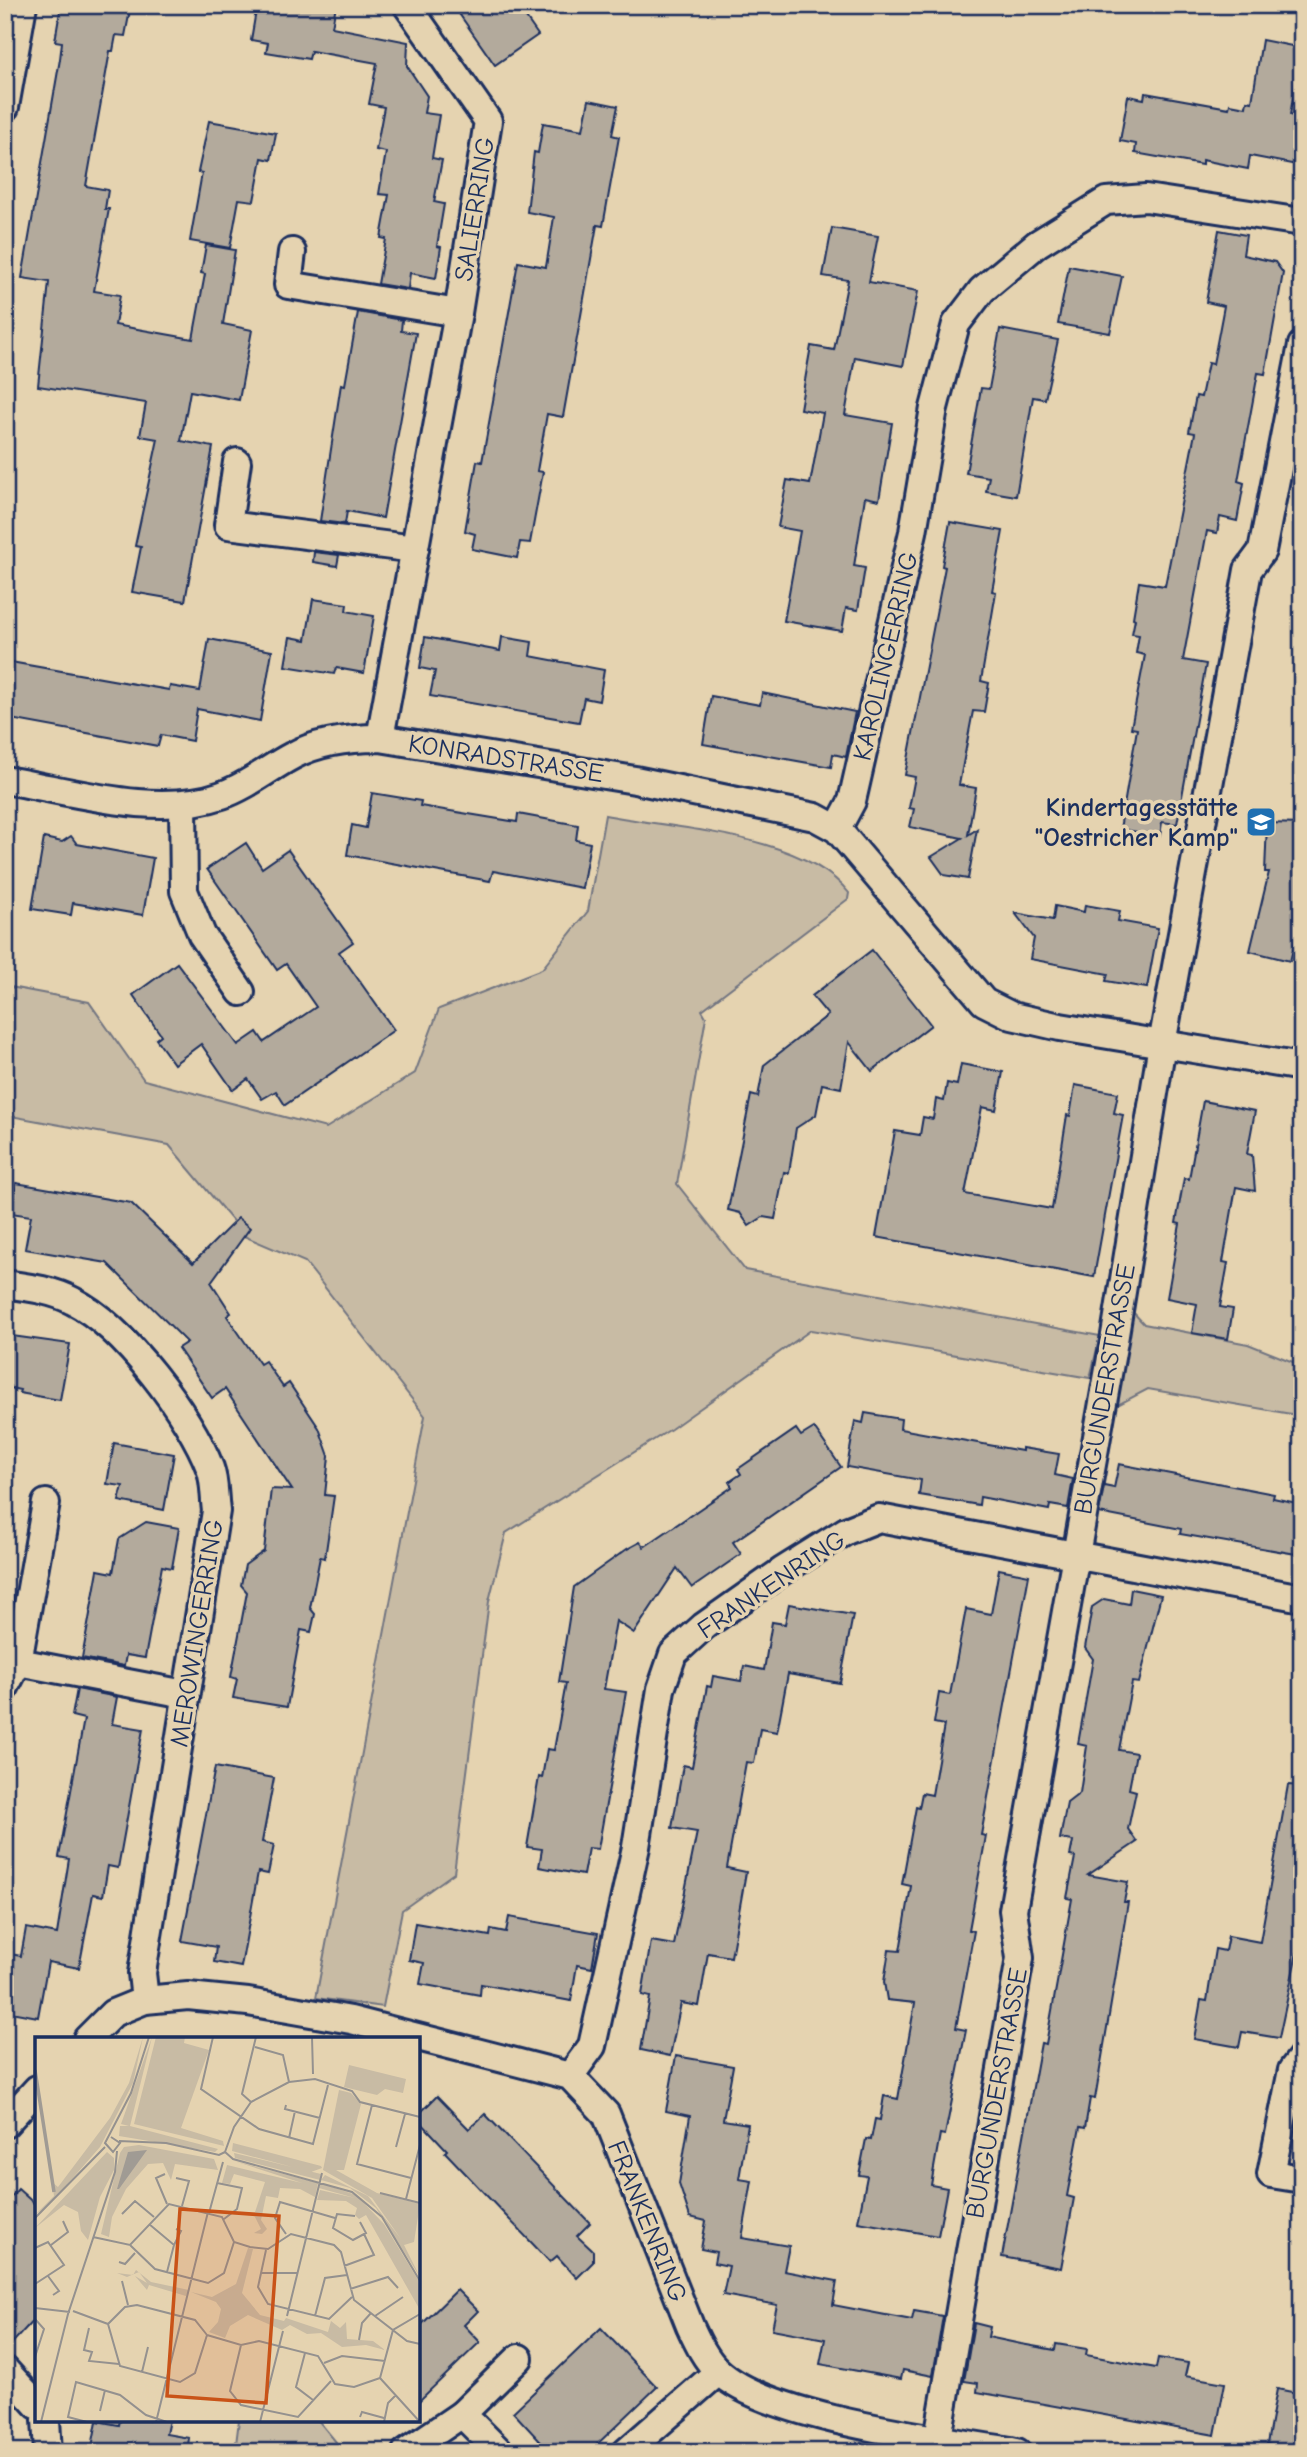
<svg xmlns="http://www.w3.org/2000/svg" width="1307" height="2457" font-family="'Comic Neue',sans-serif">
  <rect width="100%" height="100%" fill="#e5d3b0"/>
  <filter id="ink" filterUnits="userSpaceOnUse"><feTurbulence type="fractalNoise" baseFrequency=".0143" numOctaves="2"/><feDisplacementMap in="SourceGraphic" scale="14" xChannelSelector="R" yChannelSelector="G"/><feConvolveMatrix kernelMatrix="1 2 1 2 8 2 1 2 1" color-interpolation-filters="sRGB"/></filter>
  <g filter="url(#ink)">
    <g fill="#c8bba4" stroke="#727581" stroke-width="2">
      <path d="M605 815C675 829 803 834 849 893L848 899 702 1010 706 1017 677 1184 745 1270 1100 1336 1090 1378 811 1330 671 1429 506 1533 489 1601 454 1873 402 1910 383 2007 316 1998 425 1416 305 1262 246 1237 169 1145 5 1115V986L89 1002 144 1080 326 1128 415 1073 439 1009 542 969 588 911Z"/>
      <path d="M1131 1310 1144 1324 1248 1344 1293 1362H1302V1418L1291 1414 1148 1389 1112 1408Z"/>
      <path d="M239 2420H318L336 2442 332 2452H235Z"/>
    </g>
    <g fill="#b3aa9c" stroke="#1b2f5e" stroke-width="2">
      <path d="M61 5H131L125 36 116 35 113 51H110L86 186 108 190 105 209H109L94 291 120 295 115 325 193 339 205 274 201 273 206 245 235 250 223 324 252 330 239 400 190 391 181 441 213 447 185 601 132 592 141 547 135 546 158 439 140 436 146 403 38 386 49 282 22 278 60 59 62 42 55 41Z"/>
      <path d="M257 5H336L332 27 408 42 407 66 427 96 424 113 439 115 432 158 442 160 434 202 444 204 437 246 441 247 436 278 410 273 408 289 378 284 386 239 381 238 389 195 379 194 386 152 376 150 384 107 369 104 377 63 311 51 309 59 266 52 268 43 251 40Z"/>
      <path d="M453 5H517L538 35 495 65Z"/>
      <path d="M1262 40 1302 48 1290 115 1302 117V166L1250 156 1248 169 1202 160V165L1135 153 1136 144 1120 141 1128 96 1144 99 1145 93 1229 108 1230 104 1246 107 1247 101 1252 102Z"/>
      <path d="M589 100 618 106 612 135 619 137 603 226 597 225 563 417 547 414 537 471 543 472 530 543 520 542 517 558 472 549 475 534 465 531 477 461 482 462 518 262 546 267 554 217 527 212 534 152 538 153 543 123 583 130Z"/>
      <path d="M209 121 276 133 271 160 262 158 254 201 239 199 230 248 190 241 202 173 198 172Z"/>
      <path d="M832 228 878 236 869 282 918 291 903 366 855 357 845 415 892 423 879 500 865 497 854 566 865 568 858 610 846 608 842 631 784 621 800 531 778 527 787 480 810 484 823 413 800 409 808 363 811 346 834 350 848 280 823 276Z"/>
      <path d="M1219 230 1246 235 1243 255 1275 262 1283 273 1265 374 1258 373 1238 481 1244 483 1237 521 1220 517 1217 533 1207 531 1183 660 1206 664 1177 824 1162 822 1160 836 1120 829 1137 729 1131 728 1145 655 1136 653 1139 635 1132 634 1135 619 1133 618 1139 582 1165 586 1195 433 1189 432 1196 396 1201 397 1208 363 1213 364 1224 306 1206 302Z"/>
      <path d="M1069 266 1122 276 1110 333 1058 324Z"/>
      <path d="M358 312 402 320 401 331 416 333 383 518 347 511 345 524 320 521 341 384 345 385Z"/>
      <path d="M1000 329 1058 340 1045 399 1033 397 1016 496 986 491 989 477 966 473 981 388 989 389Z"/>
      <path d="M950 522 1003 531 992 591 996 592 981 681 989 683 984 712 973 711 959 785 976 788 968 835 977 829 968 879 944 875 931 857 962 838 910 827 914 809 909 808 915 777 905 775 945 567 942 566Z"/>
      <path d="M314 552 339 555 337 566 313 562Z"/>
      <path d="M313 599 347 604 346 611 374 616 364 673 336 668 334 674 285 666 290 637 306 640Z"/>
      <path d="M425 637 500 651 502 637 532 642 530 656 604 670 599 701 584 698 579 722 430 696 435 671 420 668Z"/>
      <path d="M209 639 272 651 260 721 197 709 192 741 161 735 158 746 5 718V661L169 690 170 686 200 691Z"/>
      <path d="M762 693 855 712 846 757 833 754 831 767 703 744 711 696 760 705Z"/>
      <path d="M372 793 421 801 420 806 517 822 518 814 578 825 576 840 590 843 582 888 493 871 490 881 347 855 352 825 366 828Z"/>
      <path d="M1267 823 1302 824V915L1290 961 1250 951 1269 872H1265Z"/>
      <path d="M71 836 77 844 153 858 143 915 73 903 71 915 32 909 44 838 62 842Z"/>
      <path d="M246 843 262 868 288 850 353 942 339 952 394 1030 285 1105 276 1091 262 1099 248 1079 233 1090 201 1044 174 1064 156 1039 161 1035 133 995 177 963 238 1045 257 1032 264 1042 316 1007 286 964 277 970 207 869Z"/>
      <path d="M1085 905 1120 911 1118 921 1158 928 1147 988 1106 981 1108 974 1030 959 1034 938 1015 913 1053 920 1055 906 1084 912Z"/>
      <path d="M872 950 931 1025 872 1071 849 1042 841 1088 822 1084 816 1115 796 1128 789 1173 784 1172 775 1219 763 1217 749 1226 740 1213 728 1210 751 1095 758 1097 764 1065 828 1015 812 996Z"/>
      <path d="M961 1064 1003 1072 996 1110 982 1107 965 1194 1052 1209 1067 1115 1070 1116 1075 1085 1118 1093 1114 1113 1123 1115 1094 1277 876 1237 895 1131 920 1135 923 1117 933 1119 936 1099 944 1101 947 1083 957 1085Z"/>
      <path d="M1203 1101 1255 1111 1247 1154 1252 1155 1255 1191 1236 1187 1223 1262 1228 1263 1220 1307 1233 1309 1228 1339 1192 1333 1197 1304 1167 1298 1180 1224 1176 1223 1184 1178 1189 1179Z"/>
      <path d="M16 1183 131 1203 193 1263 238 1218 250 1228 211 1282 231 1313 227 1316 260 1364 265 1361 283 1387 289 1383 319 1428 329 1456 325 1495 334 1496 325 1558 320 1557 310 1608 315 1614 311 1632 301 1630 287 1707 233 1698 237 1679 231 1677 247 1592 241 1585 245 1565 264 1551 271 1489 292 1490 225 1389 212 1398 178 1348 187 1342 107 1263 25 1249 31 1216 11 1213Z"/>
      <path d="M5 1335 70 1344 60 1400 19 1393 20 1390 5 1387Z"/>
      <path d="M865 1413 901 1419 900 1429 1022 1451V1448L1059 1454 1055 1475 1073 1479 1068 1508 1050 1505 1049 1510 980 1497 979 1505 919 1495 921 1480 847 1467 855 1421 863 1423Z"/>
      <path d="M814 1428 841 1467 733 1542 741 1554 692 1588 677 1568 634 1633 616 1621 604 1689 626 1692 598 1849 588 1848 583 1875 539 1867 542 1849 527 1847 539 1777 542 1778 547 1749 554 1750 566 1683 559 1682 574 1587 627 1549 640 1542 644 1547 732 1487 729 1482 741 1474 738 1469 796 1429 801 1436Z"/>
      <path d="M114 1443 174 1454 164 1510 119 1501 123 1486 107 1484Z"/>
      <path d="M1119 1464 1274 1494 1273 1498 1302 1504V1555L1180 1534 1181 1529 1099 1513 1104 1486 1114 1488Z"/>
      <path d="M146 1522 179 1528 172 1568 162 1566 145 1658 126 1655 124 1666 82 1658 98 1570 113 1573 119 1539Z"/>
      <path d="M999 1569 1029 1575 981 1835 986 1836 969 1930 974 1931 956 2028 966 2030 945 2135 940 2134 931 2185 947 2188 938 2236 858 2222 867 2176 859 2175 866 2139 871 2140 875 2119 880 2120 884 2096 898 2099 915 2003 887 2000 884 1982 889 1950 900 1951 911 1886 902 1884 916 1807 919 1808 922 1793 932 1795 944 1725 934 1723 939 1693 950 1695 966 1609 991 1614Z"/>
      <path d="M1131 1589 1161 1595 1139 1683 1132 1682 1119 1750 1136 1753 1129 1789 1136 1791 1128 1829 1137 1842 1088 1875 1128 1882 1124 1902H1128L1095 2099 1090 2098 1085 2128 1080 2127 1067 2196 1074 2198 1061 2268 1002 2257 1041 2043 1046 2044 1072 1899 1067 1898 1075 1857 1070 1856 1073 1841 1060 1839 1067 1803 1080 1793 1087 1746 1078 1744 1093 1659 1085 1648 1092 1607 1104 1599 1129 1604Z"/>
      <path d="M789 1604 853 1615 840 1683 788 1674 777 1732 760 1729 754 1763 746 1762 727 1868 746 1872 731 1957 708 1953 699 2006 681 2003 670 2056 641 2050 650 1997 642 1995 651 1941 674 1945 697 1832 672 1828 683 1765 692 1767 707 1686 711 1687 713 1676 741 1681 744 1666 764 1670 772 1622 785 1624Z"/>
      <path d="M77 1689 117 1697 112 1724 143 1729 118 1868 108 1866 103 1896 93 1894 79 1968 48 1962 38 2017 5 2011V1953L21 1956 26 1928 57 1934 69 1859 59 1857 84 1719 72 1716Z"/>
      <path d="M215 1767 274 1778 262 1842 274 1845 268 1874 258 1872 241 1967 214 1962 216 1947 182 1941Z"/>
      <path d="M1288 1785 1302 1786V1949L1298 1948 1279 2038 1242 2032 1239 2047 1194 2039 1201 2000 1207 2001 1215 1949 1225 1951 1228 1936 1260 1942Z"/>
      <path d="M509 1917 598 1933 592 1968 577 1965 571 2001 481 1984 480 1995 420 1984 424 1963 409 1960 415 1923 490 1936 491 1929 506 1932Z"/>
      <path d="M676 2056 733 2066 723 2120 748 2124 739 2179 752 2181 742 2238 789 2246 784 2271 837 2281 833 2305 912 2320 914 2311 943 2316 933 2376 903 2370 901 2379 820 2364 825 2339 772 2329 777 2305 723 2295 729 2266 714 2263 716 2252 701 2249 706 2221 690 2217 679 2184 690 2116 666 2111Z"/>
      <path d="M437 2096 469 2129 485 2114 590 2223 577 2236 593 2251V2262L577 2278 557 2256 550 2262 445 2152 447 2150 418 2119V2115Z"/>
      <path d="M18 2189 37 2206V2316L5 2351V2204Z"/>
      <path d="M457 2290 478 2311 464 2325 480 2342 418 2402V2328Z"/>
      <path d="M974 2323 990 2327 988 2337 1021 2344 1055 2350 1056 2344 1087 2349 1086 2355 1156 2368 1158 2358 1188 2363 1185 2376 1225 2383 1215 2435 977 2392 978 2383 964 2381Z"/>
      <path d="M601 2328 657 2387 589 2452H550L513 2412Z"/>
      <path d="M1277 2389 1302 2394V2450L1267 2444Z"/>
      <path d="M120 2420H169L166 2434 189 2438 187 2452H91L97 2421 119 2425Z"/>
    </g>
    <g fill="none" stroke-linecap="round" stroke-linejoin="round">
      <g stroke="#1b2f5e" stroke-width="32">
        <g id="street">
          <path d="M5 107 23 5"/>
          <path d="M292 252 288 285 458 313"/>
          <path d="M237 462 228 525 415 549"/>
          <path d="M380 738 458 313 488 121 407 5"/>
          <path d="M5 780C72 791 156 818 222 795 246 787 269 768 292 756 317 742 352 738 380 738L635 780 815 817 837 829 984 1002 1012 1016 1060 1027 1302 1067"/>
          <path d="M183 804 184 891 202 935 241 992"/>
          <path d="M837 829 852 801 913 532 934 408 956 324 982 290 1037 244 1106 201 1146 198 1302 222"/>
          <path d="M5 1284C27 1287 53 1290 73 1301 124 1327 190 1415 210 1468 215 1481 214 1497 216 1511L142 1973 145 2000"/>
          <path d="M18 1662 46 1503"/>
          <path d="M5 1687 18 1662 185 1694"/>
          <path d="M87 2039 113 2013 145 2000 188 1996 248 2002 351 2020 570 2076 606 2114 690 2326C697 2341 705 2359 718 2371 768 2419 946 2440 1017 2452"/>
          <path d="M1302 2057 1292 2070 1271 2174 1302 2179"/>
          <path d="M570 2076 592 2046 636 1847 661 1689 673 1654 704 1626 782 1571 846 1531 879 1518 1302 1598"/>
          <path d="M5 2124 37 2089"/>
          <path d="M5 2370 37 2405"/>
          <path d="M46 2420 48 2452"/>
          <path d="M938 2438 1020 1958 1013 1910 1115 1335 1162 1044 1248 570 1262 551 1302 345"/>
          <path d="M406 2452 462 2414"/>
          <path d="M500 2452 462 2414 519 2358"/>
          <path d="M626 2452 718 2372"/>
        </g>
      </g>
      <use href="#street" stroke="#e5d3b0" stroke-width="26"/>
    </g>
  </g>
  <defs>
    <g id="school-square" transform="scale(1.575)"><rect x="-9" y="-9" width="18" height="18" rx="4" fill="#1f6fb2" stroke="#e5d3b0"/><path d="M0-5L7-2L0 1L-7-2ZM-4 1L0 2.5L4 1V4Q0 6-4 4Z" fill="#fff"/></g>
  </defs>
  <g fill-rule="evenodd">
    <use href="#school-square" x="1261" y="822"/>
  </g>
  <g text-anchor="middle" stroke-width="7" stroke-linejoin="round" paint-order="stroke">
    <g font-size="26" fill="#1b2f5e" stroke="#e5d3b0">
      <text transform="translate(474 209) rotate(-81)" y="9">SALIERRING</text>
      <text transform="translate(885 656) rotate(-77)" y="9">KAROLINGERRING</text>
      <text transform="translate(506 758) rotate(9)" y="9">KONRADSTRASSE</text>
      <text transform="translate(1104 1389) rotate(-80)" y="9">BURGUNDERSTRASSE</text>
      <text transform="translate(771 1584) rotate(-34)" y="9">FRANKENRING</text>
      <text transform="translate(196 1633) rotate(-81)" y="9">MEROWINGERRING</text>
      <text transform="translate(996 2093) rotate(-80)" y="9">BURGUNDERSTRASSE</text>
      <text transform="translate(648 2221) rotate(68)" y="9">FRANKENRING</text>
    </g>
    <g font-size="26" font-weight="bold" fill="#1b2f5e" stroke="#e5d3b0" text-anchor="end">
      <text x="1238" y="816">Kindertagesstätte<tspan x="1238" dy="30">"Oestricher Kamp"</tspan></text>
    </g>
  </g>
  <g transform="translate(35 2037)">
    <rect width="385" height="385" fill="#e5d3b0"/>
    <path d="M108 0 98 46 65 110 29 151 9 171 0 178 19 159 0 25 17 145 23 150 75 81 94 46ZM117 0 95 89 183 112 180 115 84 99 85 89H94L86 87ZM121 0H150L149 6 174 13 146 91 188 104 189 109 99 87ZM314 28 371 42 368 56 350 52 342 58 309 50ZM304 53 316 56 326 67 309 133H301L342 156 385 167 379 205 369 208 385 240 341 171 315 151 286 143 290 138 333 159 366 202 337 161 288 133ZM198 106 286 129 287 131 276 135 197 114ZM104 108 179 122 183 133 140 127 136 143 128 126 113 127 91 152 77 180 74 200 66 197 85 116 89 110ZM72 115 79 121V133L65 160 53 203 46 194 43 175 29 168 0 191ZM199 116 286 137 285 143 200 121ZM199 124 283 146 280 160 265 152 245 151 243 161 231 159 226 183 232 192 227 197 219 196 226 192 219 178 230 145 199 137 195 147 187 146 192 128 267 146ZM285 146 321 158 349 187 385 246V273L331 178 324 182 320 178 322 171 311 164 282 163 285 153 320 161 284 151ZM213 211 218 212 207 256 225 278 249 284 251 281 293 295 296 284 305 291 311 285 312 302 338 304 350 313 331 308 307 310 286 296 272 297 255 288 247 293 213 278 195 289 190 301 174 295 183 285 186 272 181 265 156 255 177 260 201 247ZM101 233 116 245 154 253 151 259 114 248 112 253 100 239 112 246 104 235 92 240 82 236 98 238Z" fill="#c8bba4"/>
    <path d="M112 113 84 152H82L93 115Z" fill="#a09b94"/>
    <path fill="none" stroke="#a09b94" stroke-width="3.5" d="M0 33 19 155"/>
    <path fill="none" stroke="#94918f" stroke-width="2" d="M178 0 166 52 224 92 278 107 293 48M277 0 278 37M220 10 248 18 254 45M216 65 207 57 221 0M251 68 250 72 285 81M337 68 322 127 376 141M76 100 85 106 78 115 70 106 96 56 114 0M254 101 260 74M84 104 131 106 184 118 190 115 198 122 317 155 347 180 385 244M361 110 370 77M190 115 199 90 216 65 254 45 280 42 317 54 325 65 385 80M130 137 121 141 132 167M141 141 154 144 147 169M182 146 207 151 202 172 189 182M345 156 385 166M371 162 385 108M174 176 188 125M87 177 100 164 119 180M320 179 302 177 298 191 318 203 331 196 325 185M0 181 70 110M114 187 139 208 146 194 141 192M251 197 240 181 245 165 300 181M58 200 95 208 134 167 187 180 199 205 215 210 233 212 256 197 299 208 306 215 319 263 372 304 385 307M16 208 33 195 28 184M95 208 120 232 173 246 189 236 199 205M0 211 13 205 29 228 0 247M231 213 223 250 233 267 294 282 317 260M84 225 90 227 100 216M309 229 339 218 329 197M132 235 139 208M226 236H263M13 239 24 254 18 258M87 244 93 268M315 252 353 240 363 251M0 271 35 275M38 274 73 287 90 270 102 268 160 283 172 298M252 279 287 136M280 279 290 241 312 238M340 279 368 260M0 282 9 292 0 320M73 287 85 329 145 345 160 336 172 298M54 291 49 313 57 315 54 324 84 327M172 298 206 308 224 304 283 319 300 347 319 350 345 341M324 303 327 286 336 276M206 308 195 354 206 368 263 380 296 344M270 316 261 350 278 363M289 326 307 319 350 324M107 335 113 310M345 341 358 293 385 277M345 341 385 385M65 374 70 353M325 380 327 375 349 381M6 385 33 277 80 135 82 114M52 385 33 380 41 345 85 358 111 378 132 385M121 385 173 175M225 385 248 294M349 385 353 366 361 358"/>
    <path fill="#c95318" fill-opacity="0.15" stroke="#c95318" stroke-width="3.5" d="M145 172 244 179 231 366 132 359Z"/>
    <rect width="385" height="385" fill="none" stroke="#1b2f5e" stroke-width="3.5"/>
  </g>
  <rect width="1307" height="2457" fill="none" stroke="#e5d3b0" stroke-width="28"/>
  <rect x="14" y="14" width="1279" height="2429" fill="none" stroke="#1b2f5e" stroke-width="2.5" filter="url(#ink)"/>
</svg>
